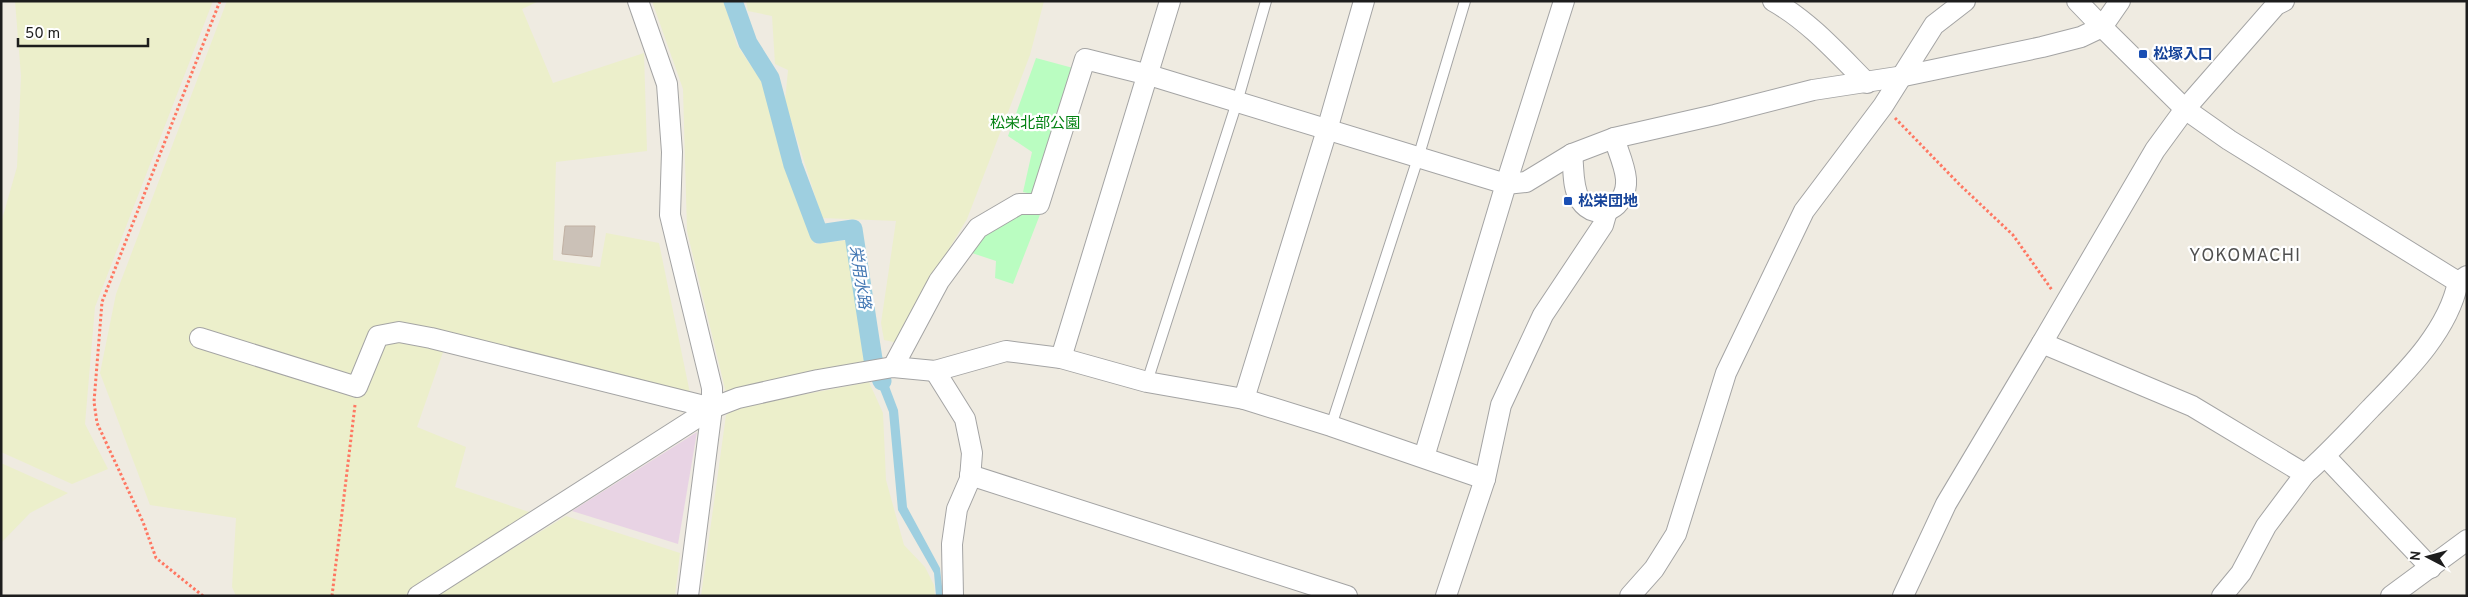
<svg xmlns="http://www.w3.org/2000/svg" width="2468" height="597" font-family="Overpass,'Noto Sans JP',sans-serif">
  <rect width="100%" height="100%" fill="#efebe1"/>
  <path fill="#e8d3e4" d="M697 432 678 544 572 511Z"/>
  <g fill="#ecefcb">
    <path d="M15 1H213L95 307 85 424 108 469 72 484 1 452V223L17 167 21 76Z"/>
    <path d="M227 1H539L522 9 553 83 644 53 647 151 556 162 553 260 600 267 606 233 659 243 692 403 449 335 417 427 466 447 455 487 535 514 403 596H236L232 587 236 518 150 505 100 373 116 294Z"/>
    <path d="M652 1H724L737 45 762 82 780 149 815 244 848 240 864 362 726 393 687 231 683 89Z"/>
    <path d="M746 1H1044L1030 55 967 219 934 274 898 343 884 340 881 323 896 221 822 218 785 101 788 70 775 64 772 16 748 11Z"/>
    <path d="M869 382 883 413 886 480 904 545 925 567 934 585 935 596H701L726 415 738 407Z"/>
    <path d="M1 463 68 493 30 513 1 543Z"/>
    <path d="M566 516 680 553 675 596H435Z"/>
  </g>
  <g fill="#bafdc1">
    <path d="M1036 58 1073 68 1036 195 1023 192 1032 152 1008 136Z"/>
    <path d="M1022 209 1041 212 1013 284 995 278 996 261 972 253 986 230Z"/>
  </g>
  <path fill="#9ecfe0" d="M878 357 898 410 907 507 940 568 943 596H936L934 573 898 510 889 412 868 359Z"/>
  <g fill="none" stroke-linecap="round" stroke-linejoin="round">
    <path stroke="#9ecfe0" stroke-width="19" d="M733 1 748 43 770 78 793 165 819 234 853 229 873 359 882 381"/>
  </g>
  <path fill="#cbc1b7" stroke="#c1b1a3" d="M565 226H595L592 257 562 254Z"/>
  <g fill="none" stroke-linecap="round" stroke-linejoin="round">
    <g stroke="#a4a4a4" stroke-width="12">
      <g id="lane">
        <path d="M1147 382 1237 102 1266 1"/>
        <path d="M1331 426 1418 158 1465 1"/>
      </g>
    </g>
    <g stroke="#a4a4a4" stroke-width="22">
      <g id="street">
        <path d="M638 1 667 84 672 152 670 215 712 388V408L688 596"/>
        <path d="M1773 1C1809 21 1838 54 1867 83"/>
        <path d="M2077 1 2102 27 2120 1"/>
        <path d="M1572 154C1574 168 1572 187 1580 200 1597 225 1628 207 1626 179 1625 166 1618 151 1614 138"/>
        <path d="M200 338 357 387 378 336 399 332 431 338 712 408"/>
        <path d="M1061 358 1170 1"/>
        <path d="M893 367 939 281 978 228 1019 204H1039L1085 59 1149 75 1506 184 1526 182 1572 154 1614 138 1715 115 1813 90 1904 76 2042 47 2081 37 2102 27 2185 109 2229 140 2458 282 2467 276"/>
        <path d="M935 371 965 419 972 453 970 479 957 509 952 544 953 596"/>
        <path d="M1244 399 1327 130 1364 1"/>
        <path d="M2325 456 2431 568"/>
        <path d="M1424 457 1506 184 1564 1"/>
        <path d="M2305 474C2328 454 2349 431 2370 409 2404 374 2448 332 2458 282"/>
        <path d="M970 475 1347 596"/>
        <path d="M418 596 712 408 738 398 818 380 893 367 935 371 1006 351 1061 358 1147 382 1244 399 1331 426 1485 479"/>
        <path d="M1446 596 1485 479 1501 405 1543 315 1603 225 1607 211"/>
        <path d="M1630 596 1654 569 1676 534 1726 373 1804 211 1883 106 1934 25 1965 1"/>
        <path d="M1903 596 1946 504 2042 343"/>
        <path d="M2222 596 2241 573 2266 526 2305 474 2192 406 2042 343 2155 150 2185 109 2276 5 2284 1"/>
        <path d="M2391 596 2467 540"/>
      </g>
    </g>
    <g stroke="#ff7762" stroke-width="3" stroke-dasharray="2.5 2.5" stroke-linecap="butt">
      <path d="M1895 118 1960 185 2013 235 2052 290"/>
      <path d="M203 596 156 558 143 522 97 423 94 402 102 302 220 1"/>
      <path d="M332 596 355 405"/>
    </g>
    <use href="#lane" stroke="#fff" stroke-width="10"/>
    <use href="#street" stroke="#fff" stroke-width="20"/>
  </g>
  <g fill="#1a4fb4" stroke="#fff" stroke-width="2">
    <rect x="2138" y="49" width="10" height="10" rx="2.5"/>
    <rect x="1563" y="196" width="10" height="10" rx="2.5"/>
  </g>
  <g text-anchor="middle" stroke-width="4.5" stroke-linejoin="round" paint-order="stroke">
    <g font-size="15" font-weight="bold" fill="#164399" stroke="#fff" text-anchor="start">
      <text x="2153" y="59">松塚入口</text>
      <text x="1578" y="206">松栄団地</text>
    </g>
    <g font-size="15" fill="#038212" stroke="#fff">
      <text x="1035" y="128">松栄北部公園</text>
    </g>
    <g font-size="16" font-style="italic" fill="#4277b3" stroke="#fff">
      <text transform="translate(861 277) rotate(81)" y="6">栄用水路</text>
    </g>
    <g font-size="18" letter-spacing="1" fill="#505050" stroke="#fff">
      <text x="2245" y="261">YOKOMACHI</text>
    </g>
  </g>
  <rect width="2468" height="597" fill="none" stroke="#1d1d1d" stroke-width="5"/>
  <g transform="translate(2428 557) rotate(276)" stroke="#ffffff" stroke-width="4" paint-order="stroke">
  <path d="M0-4L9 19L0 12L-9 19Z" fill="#1d1d1d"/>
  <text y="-8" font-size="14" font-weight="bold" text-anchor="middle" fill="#1d1d1d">N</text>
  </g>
  <path d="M18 38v8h130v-8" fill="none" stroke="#1d1d1d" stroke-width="2.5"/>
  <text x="25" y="38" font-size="15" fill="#1d1d1d" stroke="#ffffff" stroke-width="4" paint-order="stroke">50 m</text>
</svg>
